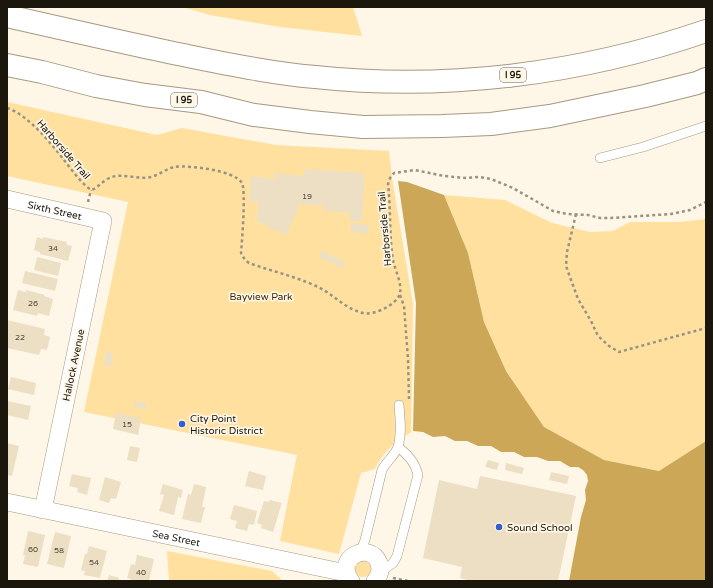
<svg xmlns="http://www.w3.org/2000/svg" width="713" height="588" font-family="'Varela Round',sans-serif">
  <rect width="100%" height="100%" fill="#fef6e6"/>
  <g fill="#ffe09e">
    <path d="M182 7H353L362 36 280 27 210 15Z"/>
    <path d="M7 102 157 135 182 128 276 145 389 151 392 178 413 304 411 432C394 444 385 449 375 469L361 473 339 554 280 541 297 455 84 412 128 202 7 176Z"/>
    <path d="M444 195 505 200 552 223 590 232 613 231 630 222H679L706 219V441L659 471 604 460 544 427 506 371 484 322 468 253Z"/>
    <path d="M167 551 272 571 283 581H169Z"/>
    <circle cx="363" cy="569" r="8"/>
  </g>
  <path fill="#cba757" d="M398 181 407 182 444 195 468 253 484 322 506 371 544 427 604 460 659 471 706 441V581H569L581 517 586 500 585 490 588 481 587 475 583 470 578 467H570L560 461H548L537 457H524L514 452H501L491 446H478L467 441H455L445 436 433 437 423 432 413 431 416 303Z"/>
  <g fill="#ecdfc3">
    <path d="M304 169 365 173 362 221H349L350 213 323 211 324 206 298 204 297 211 286 235 257 221 258 202 249 201 251 176 275 179V173L304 176Z"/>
    <path d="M351 223 369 225 368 234 351 232Z"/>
    <path d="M37 237 43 239V237L67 242V245L72 246 68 261 40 254V252L34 250Z"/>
    <path d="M321 251 345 262 342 268 319 257Z"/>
    <path d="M37 257 61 263 58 276 34 270Z"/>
    <path d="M25 271 58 279 55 291 22 283Z"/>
    <path d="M18 290 26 292V290L45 295 44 296 53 299 49 316 38 313 37 316 13 310Z"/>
    <path d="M7 320 45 329 44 335 50 337 47 350 41 349 39 355 7 348Z"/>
    <path d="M106 351 112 352 111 354 113 356 111 367 104 365Z"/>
    <path d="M11 377 36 383 34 395 8 389Z"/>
    <path d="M7 401 31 406 28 420 7 415Z"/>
    <path d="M135 401 146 403 145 405H147L146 409 134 407Z"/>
    <path d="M116 413 141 418 138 435 113 429Z"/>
    <path d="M7 443 19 446 12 476 7 475Z"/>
    <path d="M130 446 140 448 137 462 127 460Z"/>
    <path d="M488 460 499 463 497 470 485 467Z"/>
    <path d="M506 463 524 468 522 474 505 470Z"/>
    <path d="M249 471 266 476 263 490 245 486Z"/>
    <path d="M551 472 569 476 567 484 549 480Z"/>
    <path d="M72 474 91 478 87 495 77 492 78 488 69 486Z"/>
    <path d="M480 476 576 496 558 581H472L460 578 462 567 423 558 439 480 477 489Z"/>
    <path d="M105 477 121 482 116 499 111 498 109 503 99 500Z"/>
    <path d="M163 484 183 490 181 498 178 497 174 515 159 511 164 495 160 494Z"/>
    <path d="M194 484 206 487 202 507H205L201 523 182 519 188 494 191 495Z"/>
    <path d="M270 500 282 503 273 532 261 528 262 525 257 523 264 501 269 502Z"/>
    <path d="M234 505 257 511 254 525 249 524 247 531 235 528 237 521 230 519Z"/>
    <path d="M28 531 45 535 38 567 23 564 25 555H23Z"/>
    <path d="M55 532 71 536 64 568 47 564Z"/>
    <path d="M89 546 107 551 100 578 84 575 85 571 81 570 85 554H87Z"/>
    <path d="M137 555 154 559 149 581H130L131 579 127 578 131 564 135 565Z"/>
    <path d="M109 575 119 578 118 581H107Z"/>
  </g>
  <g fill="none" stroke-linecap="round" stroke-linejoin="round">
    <g stroke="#a69980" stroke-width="10">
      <g id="lane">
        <path d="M600 158 643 147 706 126"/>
        <path d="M360 553 365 540 382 470C386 462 395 455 398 447 402 434 400 418 399 405"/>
        <path d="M380 572 393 563 397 556 418 475C415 462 408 455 398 447"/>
      </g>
    </g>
    <g stroke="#a69980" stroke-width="18">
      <g id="street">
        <path id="s1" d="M7 199 103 221 43 510"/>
        <path id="s2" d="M7 502 346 573"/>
        <path d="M351 581C333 558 370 540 379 563 381 570 380 576 375 581"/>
      </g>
    </g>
    <g stroke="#a69980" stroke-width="24">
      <g id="highway">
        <path d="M7 16C64 29 121 42 178 54 223 63 269 73 315 77 447 91 581 74 706 31"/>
        <path d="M7 65 42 72 96 86 145 95 201 102 254 115 310 122 363 127 442 126 491 124 550 116 645 96 697 83 706 79"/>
      </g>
    </g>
    <g stroke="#989284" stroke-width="2.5" stroke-dasharray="3 3" stroke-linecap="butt">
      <path d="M7 108C27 114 51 143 64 160 72 170 80 182 91 190L94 189C99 186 105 179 112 177 123 173 139 180 151 177 159 175 166 169 174 167 188 165 234 170 242 183 246 191 242 241 241 253L245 260 249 263C271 271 294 276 316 286 332 293 345 309 363 313 374 316 398 304 400 293 402 283 395 270 393 260 389 235 391 209 388 184L390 178 394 173 415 170 444 176 467 178 479 177 491 179 513 188 553 211 567 214 588 215 600 218H611L671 214 690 210 706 202"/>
      <path d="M88 202 91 190"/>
      <path d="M576 214 567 252 566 266 578 299 591 321 598 336 609 346 619 352 706 328"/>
      <path d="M400 295 404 306 408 359 409 399"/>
      <path d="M393 578 408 581"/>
    </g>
    <use href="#lane" stroke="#fff" stroke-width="9"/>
    <use href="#street" stroke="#fff" stroke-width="17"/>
    <use href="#highway" stroke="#fff" stroke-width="22"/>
  </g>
  <g fill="#345dcd" stroke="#fef6e6" stroke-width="1.5">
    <circle cx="182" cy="424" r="4"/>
    <circle cx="499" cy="527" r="4"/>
  </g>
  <g text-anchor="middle" stroke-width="3.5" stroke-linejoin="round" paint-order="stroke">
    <g font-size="8" fill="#4f493a">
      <text x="307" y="199">19</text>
      <text x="53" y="251">34</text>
      <text x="33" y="306">26</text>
      <text x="20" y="340">22</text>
      <text x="127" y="427">15</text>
      <text x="33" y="552">60</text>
      <text x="59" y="553">58</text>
      <text x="94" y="565">54</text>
      <text x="141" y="575">40</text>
    </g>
    <g fill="#fef6e6" stroke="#5f5a4e" stroke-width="1">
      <rect x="500" y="68" width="26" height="14" rx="3"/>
      <rect x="171" y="93" width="26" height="14" rx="3"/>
    </g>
    <g font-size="9" font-weight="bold" fill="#1b170d">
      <text x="513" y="78">I 95</text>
      <text x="184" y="103">I 95</text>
    </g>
    <g font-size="10" fill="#1b170d" stroke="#fef6e6">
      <text transform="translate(64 149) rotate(49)" y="4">Harborside Trail</text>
      <text dy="4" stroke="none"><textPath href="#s1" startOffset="49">Sixth Street</textPath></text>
      <text transform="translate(384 229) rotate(-95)" y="4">Harborside Trail</text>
      <text transform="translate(73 365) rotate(-78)" y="4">Hallock Avenue</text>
      <text dy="4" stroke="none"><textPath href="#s2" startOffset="173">Sea Street</textPath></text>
    </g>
    <g font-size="10" fill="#3b2c07" stroke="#fef6e6">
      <text x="261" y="300">Bayview Park</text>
    </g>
    <g font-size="10" fill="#1b170d" stroke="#fef6e6" text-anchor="start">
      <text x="190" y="422">City Point<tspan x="190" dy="12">Historic District</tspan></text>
      <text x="507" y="531">Sound School</text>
    </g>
  </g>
  <rect width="713" height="588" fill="none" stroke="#1b170d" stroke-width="16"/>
</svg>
